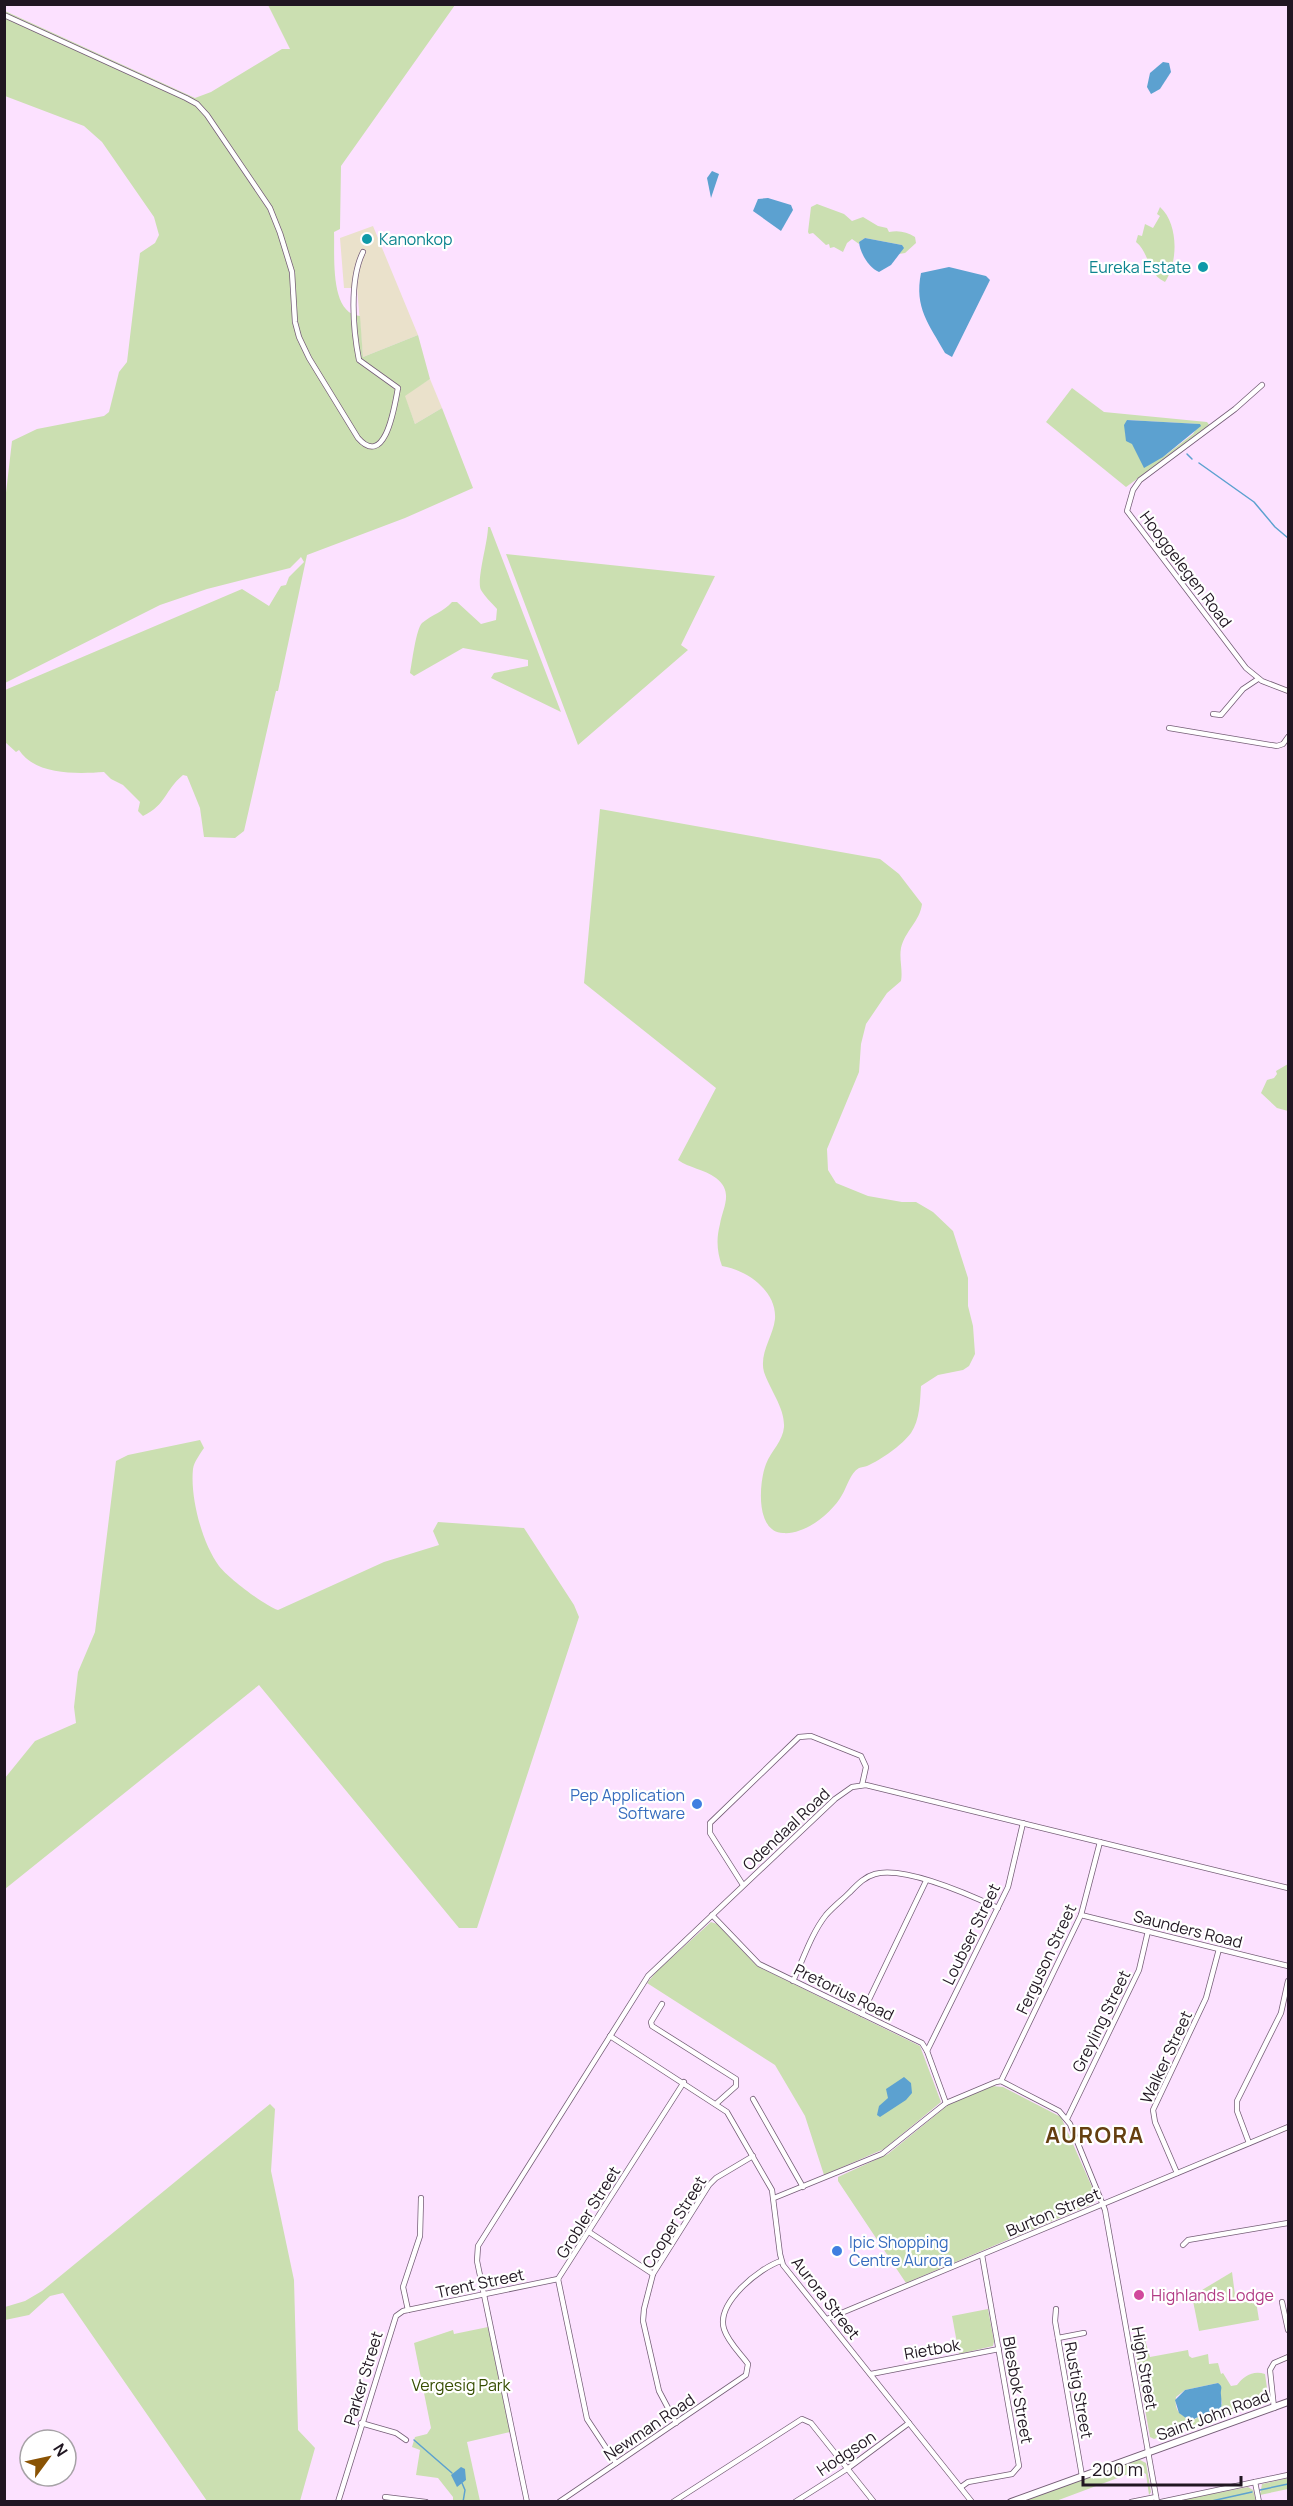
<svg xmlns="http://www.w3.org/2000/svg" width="1293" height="2506" font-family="Manrope,sans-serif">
  <rect width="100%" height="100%" fill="#fce1ff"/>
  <g fill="#eae1cb">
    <path d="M373 226 418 335 363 357 357 288H344L340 238Z"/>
    <path d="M430 379 442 408 415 424 404 395Z"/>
  </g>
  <g fill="#cbdfb1" fill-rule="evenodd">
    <path d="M268 5H455L341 166 340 229 334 232C335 254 329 314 360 316L363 357 418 335 430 379 405 396 415 424 442 408 473 488 405 518 307 555 278 691H276L244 831 235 838 204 837 200 808 187 776 183 775C164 791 167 804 143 816L138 811 140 802 123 785 111 779 104 772C76 774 35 775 19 750L16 752 5 742V690L242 589 269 606 281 586 286 585 289 577 304 562 301 557 290 568 207 589 160 605 5 683 4 510 12 441 37 429 104 416 109 412 119 372 127 362 140 253 155 243 159 235 154 217 102 142 84 126 5 96V11L195 98 211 92 282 49H290Z"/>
    <path d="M817 204 844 214 852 221 863 217 878 226 887 228 889 232C899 230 907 232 915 237L916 243 905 253 899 254 903 248 902 245 865 238 859 242V244L852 239 847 243 843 252 834 247 830 248 829 244 826 245 813 233 809 234 808 232 811 207Z"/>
    <path d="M1160 207C1179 224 1178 263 1165 282 1147 274 1150 253 1136 242L1138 235 1142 236 1145 224 1153 228 1160 216 1157 214Z"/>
    <path d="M1072 388 1104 412 1207 422 1210 426 1126 487 1046 422ZM1127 420 1199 424 1193 434 1163 457 1125 434Z"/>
    <path d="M488 527H490L561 712 491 678 494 673 528 666V660L463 648 414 676 410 673C412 663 416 629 422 623 433 614 443 612 452 602H457L481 624 496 620 497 609C492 603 485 597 481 590 476 581 488 542 488 527Z"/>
    <path d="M506 554 715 576 681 645 688 650 578 745Z"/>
    <path d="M600 809 880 859 899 874 922 904C920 921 905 931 901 948 899 959 903 970 901 981L887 993 866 1024 861 1044 859 1072 827 1149 828 1170 836 1183 868 1196 902 1202H916L933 1212 953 1231 968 1278V1306L973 1326 975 1354 969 1366 963 1370 938 1375 921 1386C920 1401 920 1420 911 1433 902 1445 881 1460 867 1466 865 1467 861 1467 859 1468 850 1473 847 1487 842 1495 832 1513 805 1535 783 1533 755 1532 759 1482 766 1464 771 1451 783 1441 784 1427 785 1408 770 1390 764 1372 759 1353 773 1337 775 1319 777 1291 747 1270 722 1266 717 1252 716 1239 720 1224 723 1207 734 1192 716 1178 704 1169 689 1168 678 1160L716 1088 584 983Z"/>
    <path d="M1288 1064V1111L1277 1108 1261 1093 1267 1080 1274 1078 1277 1074 1276 1071Z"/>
    <path d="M200 1440 204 1448C200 1454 194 1462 193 1469 190 1497 202 1543 219 1566 228 1578 264 1605 278 1610L384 1562 439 1545 433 1531 438 1522 524 1528 574 1605 579 1617 477 1928H459L259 1685 5 1889V1778L35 1741 76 1723 74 1707 78 1672 95 1632 116 1461 128 1455Z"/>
    <path d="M711 1922 717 1924 757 1966 920 2046 941 2102 884 2149 824 2175 805 2116 775 2065 647 1983 657 1971Z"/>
    <path d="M992 2086 1003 2087 1061 2117 1096 2196 1095 2203 906 2283 838 2181V2177L888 2154 948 2105Z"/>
    <path d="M270 2104 275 2109 271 2171 294 2280 298 2430 315 2448 300 2501H207L63 2293 50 2296 29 2315 5 2320V2307L25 2301 42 2291Z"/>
    <path d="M1232 2272 1236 2303 1256 2301 1259 2320 1199 2331 1192 2296Z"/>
    <path d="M988 2309 994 2341 993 2346 959 2354 952 2316Z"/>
    <path d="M488 2327 510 2432 467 2442 480 2501H453V2497L438 2478 416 2475 420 2450 412 2447 415 2437 427 2434 431 2428 414 2343 453 2330 454 2334Z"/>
    <path d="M1145 2340 1150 2357 1188 2350 1189 2356 1192 2358 1208 2354 1209 2364 1218 2363 1221 2374 1223 2373 1231 2386 1237 2385C1244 2376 1253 2370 1265 2374L1268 2395 1264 2401 1154 2439 1150 2437 1133 2342ZM1218 2383 1222 2404 1204 2417H1197L1196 2419C1182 2417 1174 2413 1176 2397L1185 2390Z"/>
    <path d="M1138 2459 1146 2463 1151 2492 1149 2495 1146 2474 1139 2470 1056 2501 1019 2502Z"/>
    <path d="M1288 2478V2489L1260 2495 1262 2484Z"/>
    <path d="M1248 2487 1253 2490 1256 2501H1175Z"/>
  </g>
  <g fill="#5ca1d0">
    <path d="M1163 62 1169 63 1171 72 1160 89 1151 94 1147 87 1150 73Z"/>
    <path d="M712 171 719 174 711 198 707 178Z"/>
    <path d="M768 198 791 205 793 210 781 231 753 211 758 199Z"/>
    <path d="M865 238 902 245 904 248 891 265 879 272C869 268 860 253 859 242Z"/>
    <path d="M949 267 986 276 990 280 952 357 945 353C929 324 914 308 921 273Z"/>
    <path d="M1127 420 1200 424 1201 426 1163 457 1144 468 1132 444 1126 441 1124 425Z"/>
    <path d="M904 2077 911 2083 912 2093 906 2100 880 2117 877 2115 879 2106 888 2098 886 2089Z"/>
    <path d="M1218 2383C1224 2387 1220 2389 1221 2395 1224 2423 1213 2411 1198 2417 1195 2418 1193 2420 1190 2421L1179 2413 1175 2400 1185 2390Z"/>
    <path d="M461 2467 465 2469 466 2480 457 2487 451 2475Z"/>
  </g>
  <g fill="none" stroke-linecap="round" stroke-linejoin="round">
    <g stroke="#5ca1d0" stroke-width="1.5">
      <path d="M1187 454 1192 459"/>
      <path d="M1199 463 1254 502 1275 527 1288 538"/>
      <path d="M414 2440 452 2473"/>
      <path d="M462 2483 465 2490 463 2502"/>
      <path d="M1260 2490 1288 2484"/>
      <path d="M1207 2502 1252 2492"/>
    </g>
    <g stroke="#755e77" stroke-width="6">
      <g id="street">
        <path d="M4 15 186 98 197 104 207 115 270 208 280 233 292 272 295 322 299 337 309 358 358 438C386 470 395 403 398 388L359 360C353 330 349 280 363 252"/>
        <path d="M1262 385 1235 409 1140 480 1133 490 1127 511 1246 668 1262 681 1288 691"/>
        <path d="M1213 714 1221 715 1243 689 1258 679"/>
        <path d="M1169 728 1277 746 1283 744 1288 737"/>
        <path d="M743 1885 710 1833V1823L799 1737 811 1736 861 1756 866 1767 862 1785"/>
        <path d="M712 1915 759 1964 922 2043 927 2051 946 2103"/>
        <path d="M1081 1915 1288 1966"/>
        <path d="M793 1981C803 1960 811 1934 826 1915 833 1907 842 1900 849 1893 857 1885 864 1877 875 1874 904 1866 970 1895 998 1908"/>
        <path d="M662 2004 651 2022 652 2026 736 2079V2086L717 2103"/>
        <path d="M862 2014 926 1881"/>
        <path d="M610 2036 727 2112 772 2190 780 2254 783 2265 972 2502"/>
        <path d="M927 2051 1008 1887 1023 1823"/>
        <path d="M1001 2081 1081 1915 1100 1842"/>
        <path d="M753 2099 803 2187"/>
        <path d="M1067 2119 1139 1970 1148 1931"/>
        <path d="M1249 2143 1237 2111V2101L1281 2013 1288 1981"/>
        <path d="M1177 2173 1155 2122 1153 2110 1206 1998 1219 1949"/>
        <path d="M774 2198 882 2154 946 2103 996 2082 1001 2081 1059 2111 1070 2124 1105 2210 1157 2502"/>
        <path d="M589 2232 653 2274"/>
        <path d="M1183 2245 1188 2240 1288 2223"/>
        <path d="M558 2279 684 2082"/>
        <path d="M558 2279 587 2419 616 2463"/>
        <path d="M1282 2302 1288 2330"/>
        <path d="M1056 2309 1055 2321 1082 2476"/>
        <path d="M408 2310 403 2287 420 2236 421 2198"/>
        <path d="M827 2319 1288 2127"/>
        <path d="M1058 2338 1084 2333"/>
        <path d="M871 2374 999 2349"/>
        <path d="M1274 2408 1270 2370 1274 2363 1288 2357"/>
        <path d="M361 2423 396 2433 406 2440"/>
        <path d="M676 2423 659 2391 643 2321 644 2309 653 2274 709 2185 716 2178 753 2156"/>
        <path d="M1255 2482 1259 2502"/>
        <path d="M961 2487 968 2482 1012 2474 1019 2466 982 2255"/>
        <path d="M385 2497 426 2502"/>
        <path d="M338 2502 396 2316 403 2311 558 2279"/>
        <path d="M527 2502 477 2261 478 2246 648 1976 835 1799 852 1787 866 1785 1288 1888"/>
        <path d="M559 2502 746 2375 748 2364C740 2353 728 2342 724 2329 716 2303 759 2268 781 2261"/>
        <path d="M673 2502 802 2419 811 2423 874 2502"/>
        <path d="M795 2502 847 2469 909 2423"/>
        <path d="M1131 2502 1156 2497"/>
        <path d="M1161 2502 1288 2475"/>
      </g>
    </g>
    <g stroke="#755e77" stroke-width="8">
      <path id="secondary" d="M1011 2502 1288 2402"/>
    </g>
    <use href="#street" stroke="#fff" stroke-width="4.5"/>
    <use href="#secondary" stroke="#fff" stroke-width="6"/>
  </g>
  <g fill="#0f9aa8" stroke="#fff" stroke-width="2">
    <circle cx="367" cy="239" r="6"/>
    <circle cx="1203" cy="267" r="6"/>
  </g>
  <g fill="#3f7fe0" stroke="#fff" stroke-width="2">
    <circle cx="697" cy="1804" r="6"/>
    <circle cx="837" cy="2251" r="6"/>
  </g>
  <circle fill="#d1479c" stroke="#fff" stroke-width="2" cx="1139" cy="2295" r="6"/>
  <g text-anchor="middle" stroke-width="4.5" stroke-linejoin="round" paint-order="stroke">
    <g font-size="16" fill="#0d838f" stroke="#fff" text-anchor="start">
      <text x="379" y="245">Kanonkop</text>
      <text x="1191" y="273" text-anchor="end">Eureka Estate</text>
    </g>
    <g font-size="16" fill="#201621" stroke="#fff">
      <text transform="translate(1186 569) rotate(53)" y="6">Hooggelegen Road</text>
      <text transform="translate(786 1829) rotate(-43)" y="6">Odendaal Road</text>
      <text transform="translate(1188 1929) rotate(14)" y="6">Saunders Road</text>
      <text transform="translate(971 1934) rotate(-64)" y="6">Loubser Street</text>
      <text transform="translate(1046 1959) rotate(-65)" y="6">Ferguson Street</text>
      <text transform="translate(844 1992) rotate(26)" y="6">Pretorius Road</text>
      <text transform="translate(1101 2021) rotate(-64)" y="6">Greyling Street</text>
      <text transform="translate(1166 2057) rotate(-65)" y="6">Walker Street</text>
      <text transform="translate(588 2212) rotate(-58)" y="6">Grobler Street</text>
      <text transform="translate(1053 2212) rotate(-23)" y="6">Burton Street</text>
      <text transform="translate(674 2222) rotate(-58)" y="6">Cooper Street</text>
      <text transform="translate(480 2283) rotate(-12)" y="6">Trent Street</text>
      <text transform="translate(826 2298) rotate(52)" y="6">Aurora Street</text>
      <text transform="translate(932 2349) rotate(-10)" y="6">Rietbok</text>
      <text transform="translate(1145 2368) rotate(80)" y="6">High Street</text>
      <text transform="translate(363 2378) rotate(-73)" y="6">Parker Street</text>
      <text transform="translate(1018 2390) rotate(80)" y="6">Blesbok Street</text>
      <text transform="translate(1079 2390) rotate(80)" y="6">Rustig Street</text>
      <text transform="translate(1213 2415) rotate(-20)" y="6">Saint John Road</text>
      <text transform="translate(649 2427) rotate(-34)" y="6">Newman Road</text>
      <text transform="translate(846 2453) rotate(-34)" y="6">Hodgson</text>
    </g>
    <g font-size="16" fill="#366cbe" stroke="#fff" text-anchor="end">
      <text x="685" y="1801">Pep Application<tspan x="685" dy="18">Software</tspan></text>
      <text x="849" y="2248" text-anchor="start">Ipic Shopping<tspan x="849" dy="18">Centre Aurora</tspan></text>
    </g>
    <g font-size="16" fill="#b23c85" stroke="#fff" text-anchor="start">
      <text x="1151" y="2301">Highlands Lodge</text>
    </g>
    <g font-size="16" fill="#364e00" stroke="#fff">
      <text x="461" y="2391">Vergesig Park</text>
    </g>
    <g font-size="22" font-weight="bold" letter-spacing="1.5" fill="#653f10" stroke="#fff">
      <text x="1095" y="2143">AURORA</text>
    </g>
  </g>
  <rect width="1293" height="2506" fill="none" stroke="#201621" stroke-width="12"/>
  <g transform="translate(48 2458) rotate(57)"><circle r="28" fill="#ffffff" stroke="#a6a2a6" stroke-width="1.5"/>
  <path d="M0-4.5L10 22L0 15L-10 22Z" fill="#8a5304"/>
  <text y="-9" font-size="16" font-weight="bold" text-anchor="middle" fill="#201621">N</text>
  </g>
  <path d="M1083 2476v9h158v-9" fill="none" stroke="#201621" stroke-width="3"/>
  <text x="1092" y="2476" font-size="18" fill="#201621" stroke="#ffffff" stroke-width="4.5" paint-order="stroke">200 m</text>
</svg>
